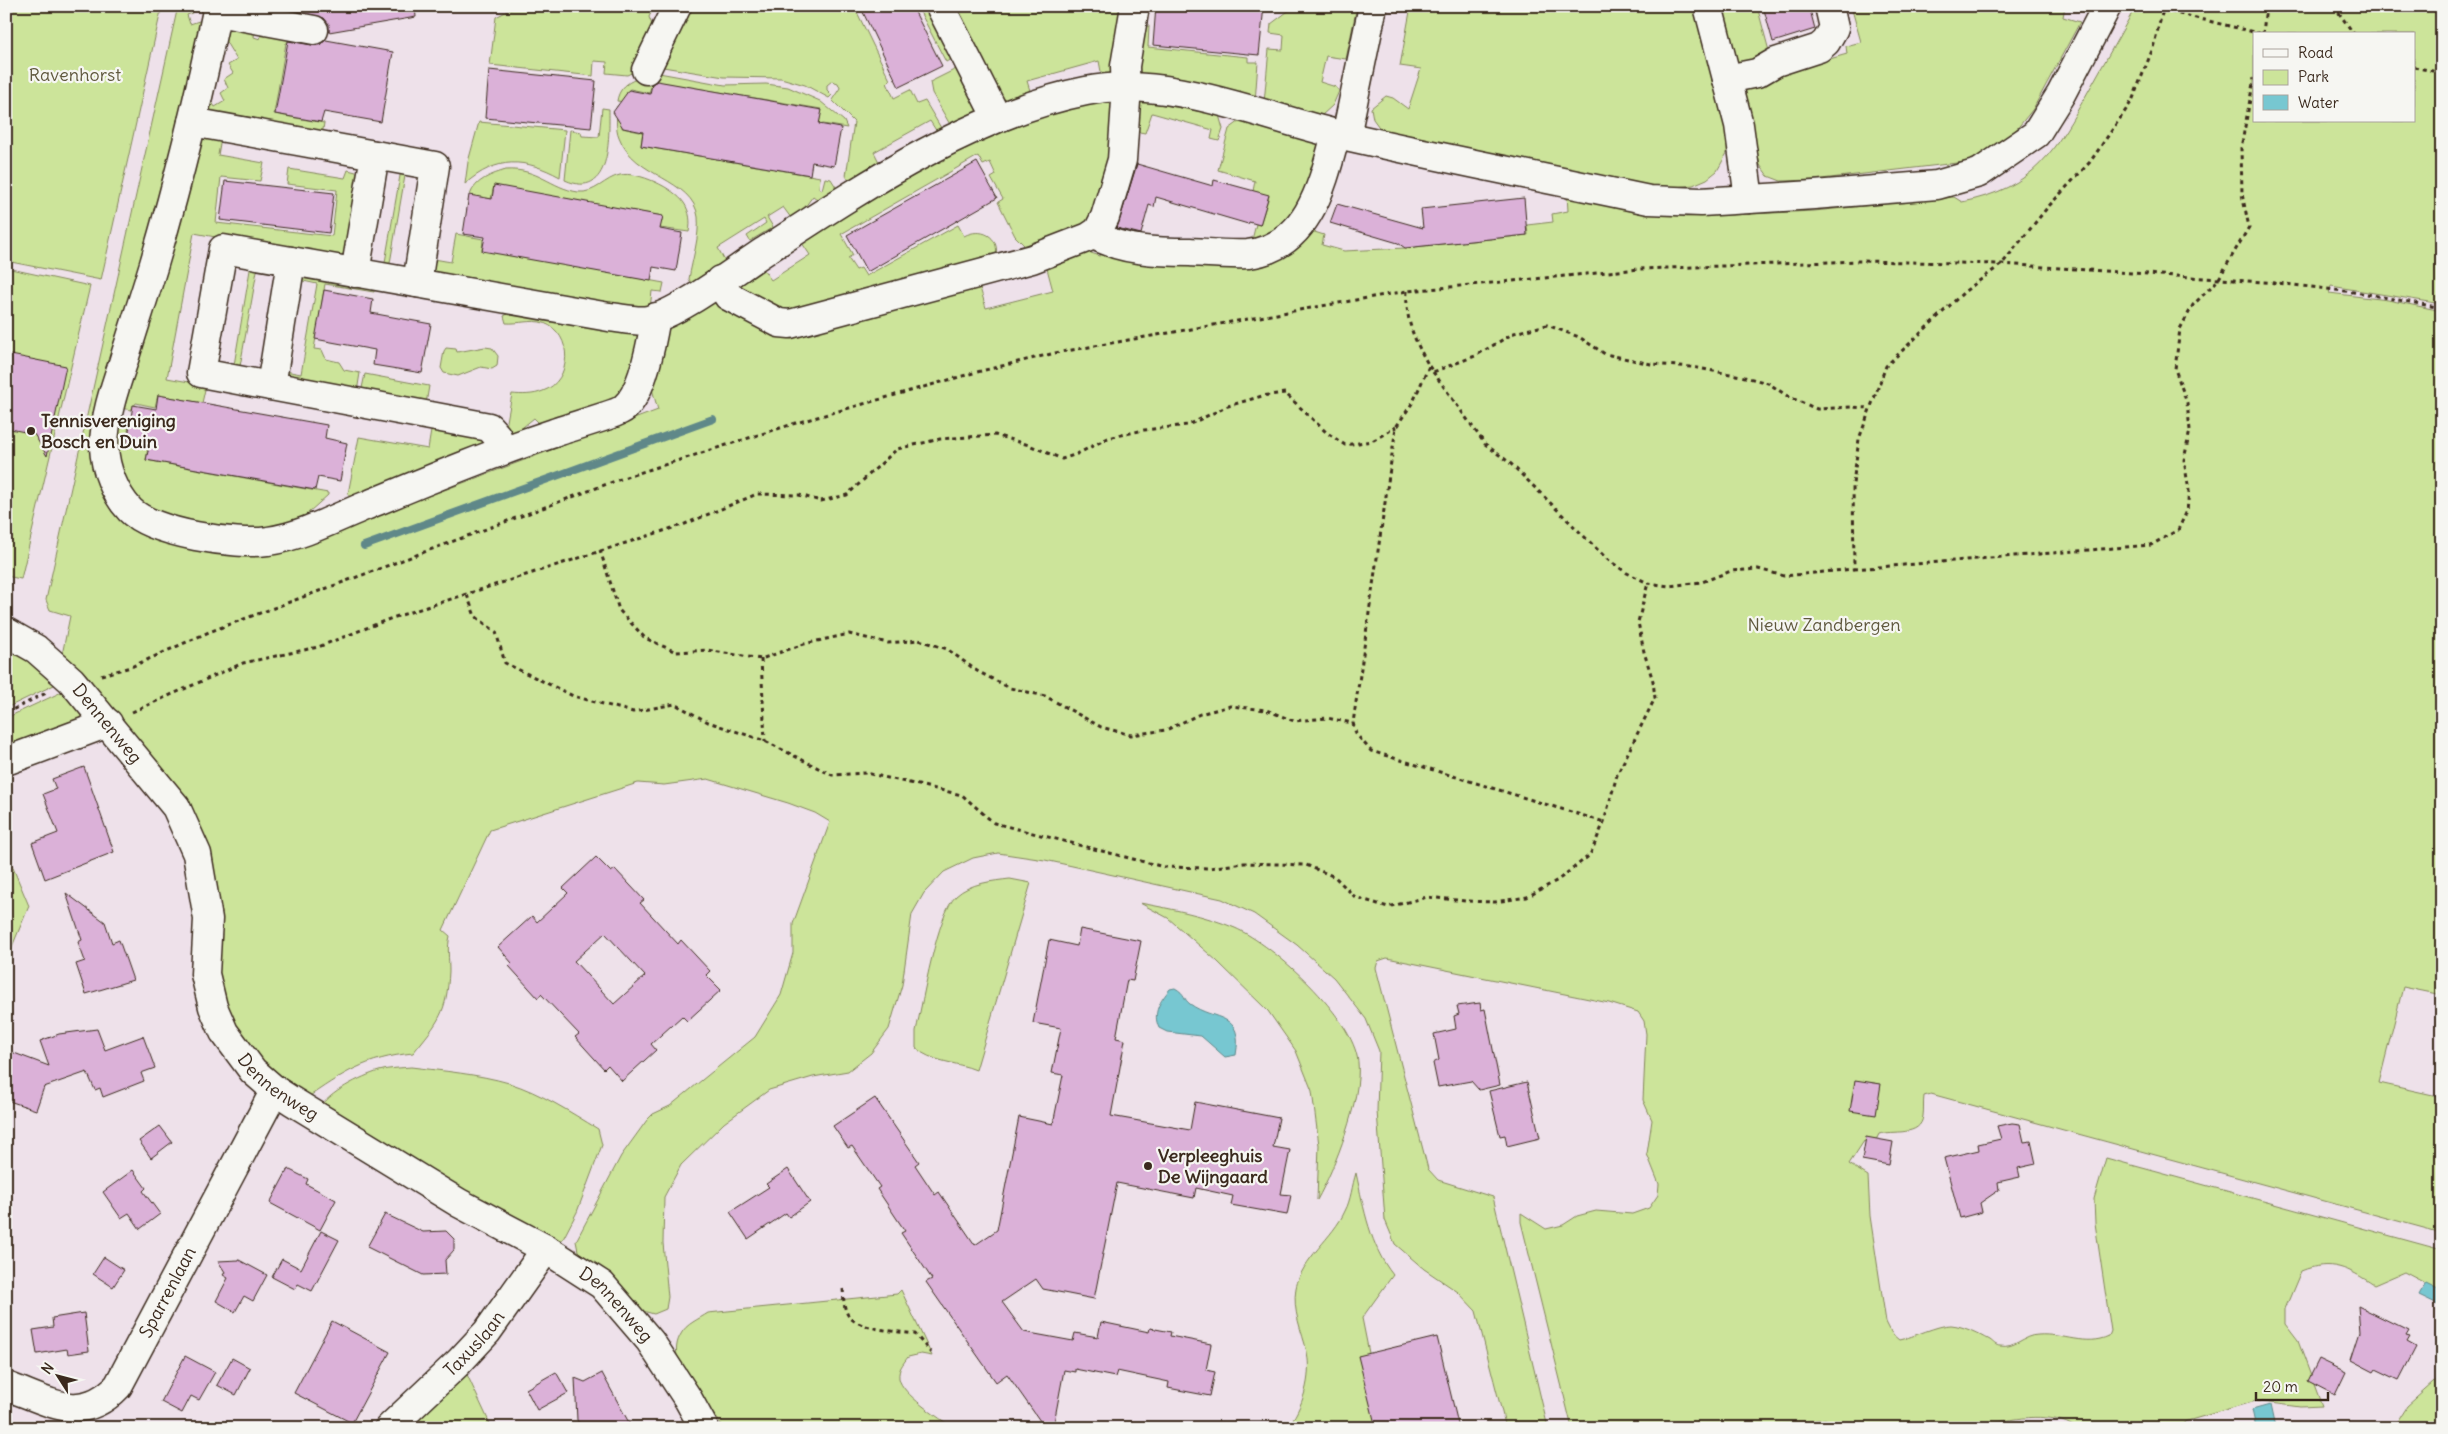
<svg xmlns="http://www.w3.org/2000/svg" width="2448" height="1434" font-family="Delius,sans-serif">
  <rect width="100%" height="100%" fill="#eee1ea"/>
  <filter id="ink" filterUnits="userSpaceOnUse"><feTurbulence type="fractalNoise" baseFrequency=".02" numOctaves="2"/><feDisplacementMap in="SourceGraphic" scale="10" xChannelSelector="R" yChannelSelector="G"/><feConvolveMatrix kernelMatrix="1 2 1 2 8 2 1 2 1" color-interpolation-filters="sRGB"/></filter>
  <g filter="url(#ink)">
    <g fill="#cce49a" stroke="#84875c" fill-rule="evenodd">
      <path d="M6 6H162L101 280 6 261Z"/>
      <path d="M178 6H190L192 13 187 15 190 24 205 19 97 478 105 499 121 519 292 547 658 410 652 389 660 341 669 326 719 294 783 332 978 281 986 308 1053 291 1045 261 1092 244 1091 253 1100 256 1104 246 1182 259 1305 229 1324 235 1322 245 1344 251 1405 248 1528 235 1527 225 1553 222 1552 214 1568 211 1567 195 1686 217 1814 211 1954 197 1962 202C2035 188 2055 151 2089 90 2105 62 2120 34 2136 6H2442V304L2331 286 2329 293 2388 300 2442 311V995L2403 987 2379 1083 2442 1097V1233L1931 1094 1924 1096C1923 1103 1924 1109 1923 1116 1921 1137 1893 1130 1879 1134L1873 1146 1864 1141 1849 1164 1868 1176 1870 1216 1886 1322 1892 1334 1899 1340C1914 1337 1937 1325 1951 1325 1964 1326 1979 1334 1990 1340 1993 1342 1996 1346 2000 1346 2015 1349 2023 1335 2038 1335 2063 1333 2085 1347 2109 1336L2111 1331 2095 1223 2094 1199 2106 1158 2442 1250V1292L2404 1272 2374 1285C2348 1268 2331 1259 2301 1271L2285 1309V1324L2298 1341 2322 1406 2300 1407 2255 1401 2184 1422 2185 1428H2076C2052 1411 2017 1418 1990 1424L1986 1428H1854L1825 1419 1777 1425 1771 1428H1572L1521 1222V1213L1546 1229 1563 1225 1577 1216 1596 1211 1632 1214 1649 1208 1658 1195 1659 1184 1647 1154 1652 1120 1643 1100 1646 1034 1644 1021 1638 1012 1609 1003 1387 958 1378 961 1376 968 1428 1169 1438 1180 1493 1197 1548 1428H1506L1476 1311 1458 1292 1424 1269 1395 1244 1385 1220 1377 1111 1379 1051 1366 1019 1334 978 1297 945 1254 914 1222 899 1045 860 998 853 973 858 944 872 924 893 912 914 902 985 889 1029 871 1053 848 1071 813 1077 769 1090 724 1123 681 1165 664 1197 663 1243 668 1297 666 1309 654 1314 639 1310 579 1256 576 1241 621 1156 647 1120 653 1114 670 1106 755 1037 781 995 793 953V924L830 822 815 813 788 803 708 779 664 785 638 783 490 830 443 930 450 936C447 948 449 958 449 971 447 1013 439 1021 413 1053 365 1058 343 1073 304 1100L225 1028 212 952 211 889 90 686 92 682 85 673 79 672 62 655 70 616 50 610 46 600ZM2254 34H2414V121H2254Z"/>
      <path d="M517 6H654L649 17 655 32 638 70 627 75 606 73 607 62 594 61 593 76 490 65 496 17Z"/>
      <path d="M684 6H854L890 80 887 83 894 98 910 90 917 104 925 101 944 133 939 135 930 121 874 152 882 168 857 182 849 180 846 176 854 122 832 100 840 88 838 83 832 81 827 85V90L832 95 829 98 805 85 781 78 724 77 657 66Z"/>
      <path d="M917 6H931L957 56 946 62Z"/>
      <path d="M949 6H1127L1117 67 1107 76 1102 77 1099 61 1027 81 1032 97 1009 104 997 98Z"/>
      <path d="M1295 6H1357L1346 59 1326 56 1320 82 1336 87 1339 91 1333 105 1321 116H1313L1264 103 1269 49 1283 50 1284 35 1270 33 1271 24Z"/>
      <path d="M1411 6H1698L1729 125 1727 153 1717 171 1707 179 1693 185 1649 190 1381 130 1373 119 1371 108 1386 96 1393 98 1408 109 1421 69 1400 66Z"/>
      <path d="M1717 6H1757L1769 51 1765 59 1733 66Z"/>
      <path d="M1851 6H2065L2063 17 2080 22 2033 109 2011 136 1990 152 1965 162 1813 180 1781 181 1768 176 1760 165 1742 89 1781 73 1847 54 1846 46 1861 42Z"/>
      <path d="M223 22 255 28 254 37 260 39 263 29 319 42 318 49 286 43 274 114 324 123 322 136 208 112 207 94 215 107 225 101 221 93 228 88 224 79 233 73 228 65 237 60 221 34Z"/>
      <path d="M1145 26H1149L1148 47 1248 57V62H1258L1255 102 1143 78 1132 67Z"/>
      <path d="M962 66 980 100 976 115 952 128 932 93 930 82Z"/>
      <path d="M659 73 725 85 766 84 788 87 820 101 844 121 847 128 823 124 819 126 821 109 653 81 649 93 630 89 627 91 625 102 617 101C620 80 642 77 659 73Z"/>
      <path d="M1113 101 1118 108 1097 221 1028 249 1015 236 998 202 1003 199 991 178 996 175 990 162 983 165 978 156 841 234 853 255 848 258 856 270 861 268 866 276 958 225 964 236C981 227 1000 236 996 256L790 318 733 283 761 266 771 280 810 255 800 240 979 136 1075 103Z"/>
      <path d="M1142 101 1219 115 1223 129 1219 141 1211 139 1213 130 1152 113 1145 133 1134 131 1137 106Z"/>
      <path d="M617 106 624 107 622 128 640 132 643 130 641 146 820 177 819 188 822 190 825 178 831 179 839 192 822 203 813 196 794 222 783 207 767 217 776 232 774 234 770 229 750 241 747 236 766 223 764 219 718 248 727 265 693 286 689 279C692 260 700 236 698 217 693 178 634 178 619 137 615 128 617 116 617 106Z"/>
      <path d="M602 108 609 109C609 137 612 201 565 180L570 130 581 132 582 136 599 137Z"/>
      <path d="M1240 121 1322 145 1325 155 1286 228 1251 244 1256 224 1260 225 1269 196 1253 191 1255 181 1218 170 1229 129Z"/>
      <path d="M479 122 565 130 560 177C525 158 497 156 465 184L468 162Z"/>
      <path d="M206 138H221L218 155 264 163 260 181 221 177 216 223 332 236 337 190 287 184 289 169 345 178 348 170 360 173 345 253 334 259 194 233 167 378 206 385 202 403 158 395 155 407 136 403 131 410 121 408 201 140Z"/>
      <path d="M401 170H406L389 269 384 268Z"/>
      <path d="M506 170C538 168 551 188 578 192 595 194 605 178 620 175 638 171 674 188 684 203 690 212 691 222 689 232L660 228 662 216 494 186 491 199 470 195C475 180 492 174 506 170Z"/>
      <path d="M456 234 483 239 482 250 664 283 662 292 652 291 650 309 640 310 435 276 432 271 434 259 451 262Z"/>
      <path d="M251 264 258 265 239 372 233 371Z"/>
      <path d="M6 268 90 286 21 579 6 576Z"/>
      <path d="M301 276 375 285 374 292 325 284 314 349 322 350 326 359 339 362 344 370 360 373 357 392 287 380 285 371 301 374 317 284 299 280Z"/>
      <path d="M515 310 644 330 635 371 616 399 544 428 534 418 512 436 506 427 512 394C522 395 534 395 543 391 572 381 574 334 544 323 531 319 519 324 506 323L504 316Z"/>
      <path d="M485 347 492 348 498 356 497 366 492 369 481 367 458 376 444 373 441 368 444 351 446 348 456 349 457 352Z"/>
      <path d="M365 374 429 386 426 404 361 393Z"/>
      <path d="M118 420 129 422 127 443 148 447 146 460 328 493V495L300 520 257 532 164 518 137 502 116 462Z"/>
      <path d="M432 425 484 434 482 448 351 499 348 494 359 437 428 449Z"/>
      <path d="M6 641 56 677 54 685 6 708Z"/>
      <path d="M66 690C77 702 84 710 79 727L6 754V718Z"/>
      <path d="M6 851 29 906 6 961Z"/>
      <path d="M1010 879 1031 883 976 1070C957 1062 930 1062 916 1048V1031C923 1001 937 914 956 896 970 883 993 881 1010 879Z"/>
      <path d="M1140 903C1172 909 1204 915 1235 928 1274 945 1354 1018 1358 1062 1362 1099 1335 1168 1317 1200L1319 1145 1312 1091 1296 1051 1268 1011 1217 961 1168 918Z"/>
      <path d="M411 1067C443 1071 478 1074 509 1083 541 1093 570 1112 598 1129L602 1145 577 1212 563 1239 555 1242 320 1109C327 1093 362 1076 379 1071 389 1068 401 1068 411 1067Z"/>
      <path d="M1356 1173C1364 1209 1370 1246 1393 1275L1362 1318 1370 1358 1437 1428H1287C1303 1407 1312 1378 1307 1352 1302 1331 1292 1311 1296 1288 1302 1258 1333 1238 1345 1211 1351 1200 1352 1185 1356 1173Z"/>
      <path d="M901 1290 932 1356 921 1354 908 1357C903 1364 898 1369 899 1378 901 1394 940 1418 953 1428H724C708 1404 662 1365 681 1334 686 1324 699 1319 708 1313L897 1294Z"/>
      <path d="M464 1368 492 1428H401Z"/>
      <path d="M2442 1375V1428H2393L2407 1406Z"/>
    </g>
    <g fill="#77c7d1" stroke="#5f8889">
      <path d="M1175 988C1186 994 1183 999 1190 1004 1215 1022 1244 1011 1236 1055L1225 1057 1201 1036 1167 1032 1159 1028C1152 1013 1160 1001 1170 989Z"/>
      <path d="M2426 1282 2442 1290V1306L2419 1295Z"/>
      <path d="M2270 1405 2275 1428H2256L2252 1410Z"/>
    </g>
    <g fill="none" stroke-linecap="round" stroke-linejoin="round">
      <path stroke="#5f8889" stroke-width="8" d="M364 546 713 419"/>
    </g>
    <g fill="#dbb1d8" stroke="#3b2a1e" fill-rule="evenodd">
      <path d="M295 6H415L416 17 329 32V24L324 18 294 10Z"/>
      <path d="M860 6H912L942 66 899 87Z"/>
      <path d="M1156 6H1264L1259 55 1153 45Z"/>
      <path d="M1763 6H1809L1815 29 1773 42Z"/>
      <path d="M326 40 393 52 381 122 324 112 321 122 275 114 288 41 312 45H320Z"/>
      <path d="M489 70 596 81 591 128 485 118Z"/>
      <path d="M657 81 822 110 819 124 841 128 834 166 812 162 810 175 641 146 643 132 623 128 613 112 629 90 650 94 652 84Z"/>
      <path d="M977 162 997 198 867 272 847 235Z"/>
      <path d="M1137 164 1213 186 1214 180 1269 195 1260 225 1249 222 1248 224 1156 197 1154 207 1149 205 1141 234 1117 228Z"/>
      <path d="M225 181 334 193 329 233 220 220Z"/>
      <path d="M494 185 663 216 660 229 682 233 676 271 653 267 651 281 482 251 485 237 463 234 469 195 492 199Z"/>
      <path d="M1524 198 1527 235 1405 248 1398 243 1330 223 1337 204 1423 228 1421 209Z"/>
      <path d="M324 290 373 299 371 313 431 324 422 373 373 365 375 350 315 339Z"/>
      <path d="M6 354 66 366 47 456 34 434 6 428Z"/>
      <path d="M158 395 327 425 325 438 347 443 340 481 318 477 315 490 146 460 149 447 127 443 133 405 156 409Z"/>
      <path d="M84 767 114 852 45 879 32 843 58 833 43 794 56 789 52 779Z"/>
      <path d="M596 857 611 872 615 869 644 900 640 903 678 944 681 940 710 971 706 975 721 990 687 1021 682 1016 651 1044 656 1050 622 1081 608 1065 604 1069 575 1037 579 1034 541 994 538 998 509 966 512 963 498 947 532 916 537 922 568 893 563 888ZM605 933 645 976 614 1004 574 961Z"/>
      <path d="M66 893 105 922 112 943 119 940 133 980 86 994 76 964 85 961 78 942 82 940Z"/>
      <path d="M1080 929 1141 941 1133 981 1127 980 1116 1038 1125 1040 1111 1116 1190 1130 1195 1102 1279 1118 1273 1147 1290 1150 1281 1194 1291 1195 1287 1215 1231 1205 1233 1196 1196 1188 1194 1198 1117 1183 1094 1299 1043 1289 1036 1279 1002 1302 1024 1332 1073 1341 1075 1333 1098 1337 1101 1322 1149 1332 1150 1328 1171 1332 1170 1336 1211 1344 1206 1370 1215 1372 1210 1396 1168 1388 1169 1382 1117 1371 1115 1377 1075 1369V1372L1064 1370 1053 1428H1045L1007 1374 996 1382 926 1282 932 1279 901 1233 905 1231 877 1189 880 1187 852 1146 848 1148 833 1126 875 1098 919 1162 915 1165 935 1195 939 1192 975 1245 997 1230 1019 1117 1053 1124 1063 1075 1052 1073 1061 1028 1033 1023 1049 940 1077 946Z"/>
      <path d="M1480 1003 1481 1010 1485 1009 1500 1085 1479 1090 1471 1081 1438 1087 1433 1063 1439 1060 1434 1034 1456 1029 1454 1016 1459 1014 1457 1006Z"/>
      <path d="M97 1029 105 1050 143 1036 155 1068 141 1073 144 1081 103 1097 100 1088 95 1090 87 1072 44 1087 36 1110 6 1100V1050L49 1066 40 1041 59 1034Z"/>
      <path d="M1855 1080 1881 1084 1876 1115 1850 1111Z"/>
      <path d="M1527 1082 1540 1138 1507 1146 1505 1135 1500 1136 1489 1091Z"/>
      <path d="M2012 1123 2020 1124 2024 1142 2031 1141 2036 1164 2018 1168 2020 1177 1998 1182 1999 1190 1980 1203 1982 1212 1960 1218 1944 1158 1979 1150 1978 1144 2001 1139 1997 1126Z"/>
      <path d="M160 1126 172 1142 151 1158 139 1141Z"/>
      <path d="M1866 1137 1893 1142 1889 1165 1862 1160Z"/>
      <path d="M288 1169 308 1179 306 1184 336 1200 320 1230 270 1203Z"/>
      <path d="M788 1169 810 1202 789 1217 786 1213 748 1239 730 1212 769 1187 766 1184Z"/>
      <path d="M133 1170 146 1188 143 1191 160 1214 140 1229 129 1213 121 1218 103 1192Z"/>
      <path d="M385 1214 423 1232 446 1231 454 1239V1250L445 1260 446 1274 423 1275 367 1247Z"/>
      <path d="M321 1231 339 1240 312 1291 298 1284 295 1289 272 1277 282 1259 301 1269Z"/>
      <path d="M104 1257 124 1270 113 1287 93 1274Z"/>
      <path d="M239 1260 267 1275 253 1301 244 1296 235 1312 216 1301 228 1278 223 1275 225 1272 218 1261Z"/>
      <path d="M2358 1306 2409 1331 2406 1336 2410 1337 2407 1342 2416 1347 2399 1380 2376 1369 2374 1372 2351 1360 2360 1332Z"/>
      <path d="M84 1313 89 1351 68 1354 67 1349 37 1354 33 1330 53 1327 52 1318Z"/>
      <path d="M332 1321 390 1352 352 1423 294 1393Z"/>
      <path d="M1437 1337 1459 1428H1376L1358 1356Z"/>
      <path d="M185 1356 215 1372 199 1400 191 1396 182 1413 161 1402Z"/>
      <path d="M232 1358 250 1368 236 1395 217 1385Z"/>
      <path d="M2319 1359 2346 1372 2335 1395 2308 1381Z"/>
      <path d="M556 1372 568 1393 537 1410 526 1389Z"/>
      <path d="M602 1373 622 1410 632 1428H582L577 1420 575 1378 585 1382Z"/>
    </g>
    <g fill="none" stroke-linecap="round" stroke-linejoin="round">
      <g stroke="#3b2a1e" stroke-width="31">
        <g id="minor">
          <path d="M218 6C200 93 179 179 154 264 144 297 133 330 123 363 114 389 104 419 104 447 105 469 115 494 130 510 152 533 237 546 268 541 299 537 336 518 365 506 428 480 490 454 554 433 566 428 618 414 624 408 643 393 652 340 656 317"/>
          <path d="M940 6 997 118"/>
          <path d="M1708 6 1739 125 1749 199"/>
          <path d="M217 12 314 30"/>
          <path d="M646 70 677 6"/>
          <path d="M1727 79 1757 73 1776 62 1819 48 1826 42 1834 28 1829 6"/>
          <path d="M192 122 375 155 355 273"/>
          <path d="M1346 136 1373 6"/>
          <path d="M375 155 435 166 417 283"/>
          <path d="M1094 235C1124 251 1157 252 1190 252 1209 253 1229 255 1248 254 1309 247 1323 183 1336 134"/>
          <path d="M720 280 728 296 779 323 790 324 1032 259 1089 237 1098 231 1105 217 1122 160 1126 101 1125 66 1135 6"/>
          <path d="M271 386 291 261"/>
          <path d="M501 450 497 436 489 427 201 373 223 249 609 317C621 318 637 322 648 320 679 314 739 267 768 249 863 187 974 113 1086 91 1170 75 1257 115 1337 134 1441 158 1545 178 1649 200L1701 202 1814 195 1937 185 1979 173 2036 134 2061 94 2107 6"/>
          <path id="s1" d="M6 632 36 649 71 680 176 807 197 854 208 919 205 974 213 1007 224 1032 253 1071 275 1090 292 1101 459 1203 546 1249 602 1285 650 1341 688 1399 704 1428"/>
          <path d="M6 761 108 723"/>
          <path id="s2" d="M6 1386C49 1401 81 1425 118 1386L275 1090"/>
          <path id="s3" d="M389 1428 459 1362 487 1332 546 1249"/>
        </g>
      </g>
      <g stroke="#3b2a1e" stroke-width="3" stroke-dasharray="4 4" stroke-linecap="butt">
        <path d="M2334 6 2354 34"/>
        <path d="M2163 10 2262 34"/>
        <path d="M2263 34 2266 6"/>
        <path d="M2414 67 2442 73"/>
        <path d="M1407 291C1405 321 1415 341 1429 366L1413 402 1396 427 1353 723 1356 734 1371 751 1604 822"/>
        <path d="M1429 366 1433 372 1475 356 1514 333 1547 325 1579 337 1605 354 1651 364 1692 367 1741 376 1768 383 1789 397 1817 409 1851 407 1869 408"/>
        <path d="M1433 372 1485 444 1510 463 1607 559 1627 573 1648 583 1669 586 1702 582 1731 571 1758 569 1784 576 1854 569 1853 484 1859 439 1886 366 1964 292 2002 264 2047 208 2090 162 2132 101 2153 48 2164 6"/>
        <path d="M600 550 619 610 645 638 676 652 707 650 761 659 804 644 849 634 888 643 919 640 947 649 977 671 1010 688 1045 696 1101 727 1131 735 1166 730 1200 714 1230 706 1266 710 1294 721 1327 718 1353 723"/>
        <path d="M1854 569 2151 545 2178 530 2187 511 2189 491 2184 460 2190 430 2187 403 2175 369 2180 329 2193 305 2218 280 2249 227 2242 194 2241 148 2254 78"/>
        <path d="M467 595 475 616 496 632 505 663 573 696 633 712 675 704 708 722 765 741 832 775 866 773 962 795 994 823 1164 867 1209 868 1244 863 1306 865 1335 877 1355 897 1388 907 1427 897 1466 901 1495 902 1527 897 1558 880 1590 855 1604 822 1617 775 1655 698 1653 681 1644 652 1638 622 1648 583"/>
        <path d="M761 659 765 741"/>
        <path d="M101 675 131 667 209 632 626 477 796 423 977 372 1055 353 1407 291 1640 269 1859 261 2002 264 2277 283 2361 293 2442 308"/>
        <path d="M132 712 243 663 318 647 392 618 685 524 757 494 799 495 821 501 847 495 897 449 940 439 995 435 1029 445 1062 459 1077 454 1108 438 1144 430 1188 425 1228 406 1262 396 1285 393 1326 432 1345 445 1372 441 1396 427"/>
        <path d="M6 713 48 692"/>
        <path d="M843 1289C844 1298 843 1307 848 1315 858 1330 898 1331 915 1334L931 1353"/>
      </g>
      <use href="#minor" stroke="#f6f6f2" stroke-width="28"/>
    </g>
  </g>
  <g fill="#3b2a1e" stroke="#f6f6f2" stroke-width="2">
    <circle cx="31" cy="431" r="5"/>
    <circle cx="1148" cy="1166" r="5"/>
  </g>
  <g text-anchor="middle" stroke-width="4.5" stroke-linejoin="round" paint-order="stroke">
    <g font-size="18" fill="#5f583d" stroke="#f6f6f2">
      <text x="75" y="81">Ravenhorst</text>
      <text x="1824" y="631">Nieuw Zandbergen</text>
    </g>
    <g font-size="18" font-weight="bold" fill="#3b2a1e" stroke="#f6f6f2" text-anchor="start">
      <text x="41" y="427">Tennisvereniging<tspan x="41" dy="21">Bosch en Duin</tspan></text>
      <text x="1158" y="1162">Verpleeghuis<tspan x="1158" dy="21">De Wijngaard</tspan></text>
    </g>
    <g font-size="18" fill="#3b2a1e" stroke="#f6f6f2">
      <text dy="6" stroke="none"><textPath href="#s1" startOffset="138">Dennenweg</textPath></text>
      <text dy="6" stroke="none"><textPath href="#s1" startOffset="558">Dennenweg</textPath></text>
      <text dy="6" stroke="none"><textPath href="#s2" startOffset="228">Sparrenlaan</textPath></text>
      <text dy="6" stroke="none"><textPath href="#s1" startOffset="962">Dennenweg</textPath></text>
      <text dy="6" stroke="none"><textPath href="#s3" startOffset="120">Taxuslaan</textPath></text>
    </g>
  </g>
  <rect width="2448" height="1434" fill="none" stroke="#f6f6f2" stroke-width="25"/>
  <rect x="12" y="12" width="2423" height="1409" fill="none" stroke="#3b2a1e" stroke-width="2" filter="url(#ink)"/>
  <rect x="2253" y="32" width="162" height="90" fill="#f6f6f2" stroke="#aba49d"/>
  <rect x="2263" y="49" width="25" height="8" fill="#f6f6f2" stroke="#aba49d"/>
  <text x="2298" y="58" font-size="15" fill="#3b2a1e">Road</text>
  <rect x="2263" y="70" width="25" height="15" fill="#cce49a" stroke="#aba49d"/>
  <text x="2298" y="82" font-size="15" fill="#3b2a1e">Park</text>
  <rect x="2263" y="95" width="25" height="15" fill="#77c7d1" stroke="#aba49d"/>
  <text x="2298" y="108" font-size="15" fill="#3b2a1e">Water</text>
  <g transform="translate(58 1376) rotate(306)" stroke="#f6f6f2" stroke-width="4" paint-order="stroke">
  <path d="M0-4L9 19L0 12L-9 19Z" fill="#3b2a1e"/>
  <text y="-8" font-size="14" font-weight="bold" text-anchor="middle" fill="#3b2a1e">N</text>
  </g>
  <path d="M2256 1392v8h72v-8" fill="none" stroke="#3b2a1e" stroke-width="2.5"/>
  <text x="2263" y="1392" font-size="15" fill="#3b2a1e" stroke="#f6f6f2" stroke-width="4" paint-order="stroke">20 m</text>
</svg>
